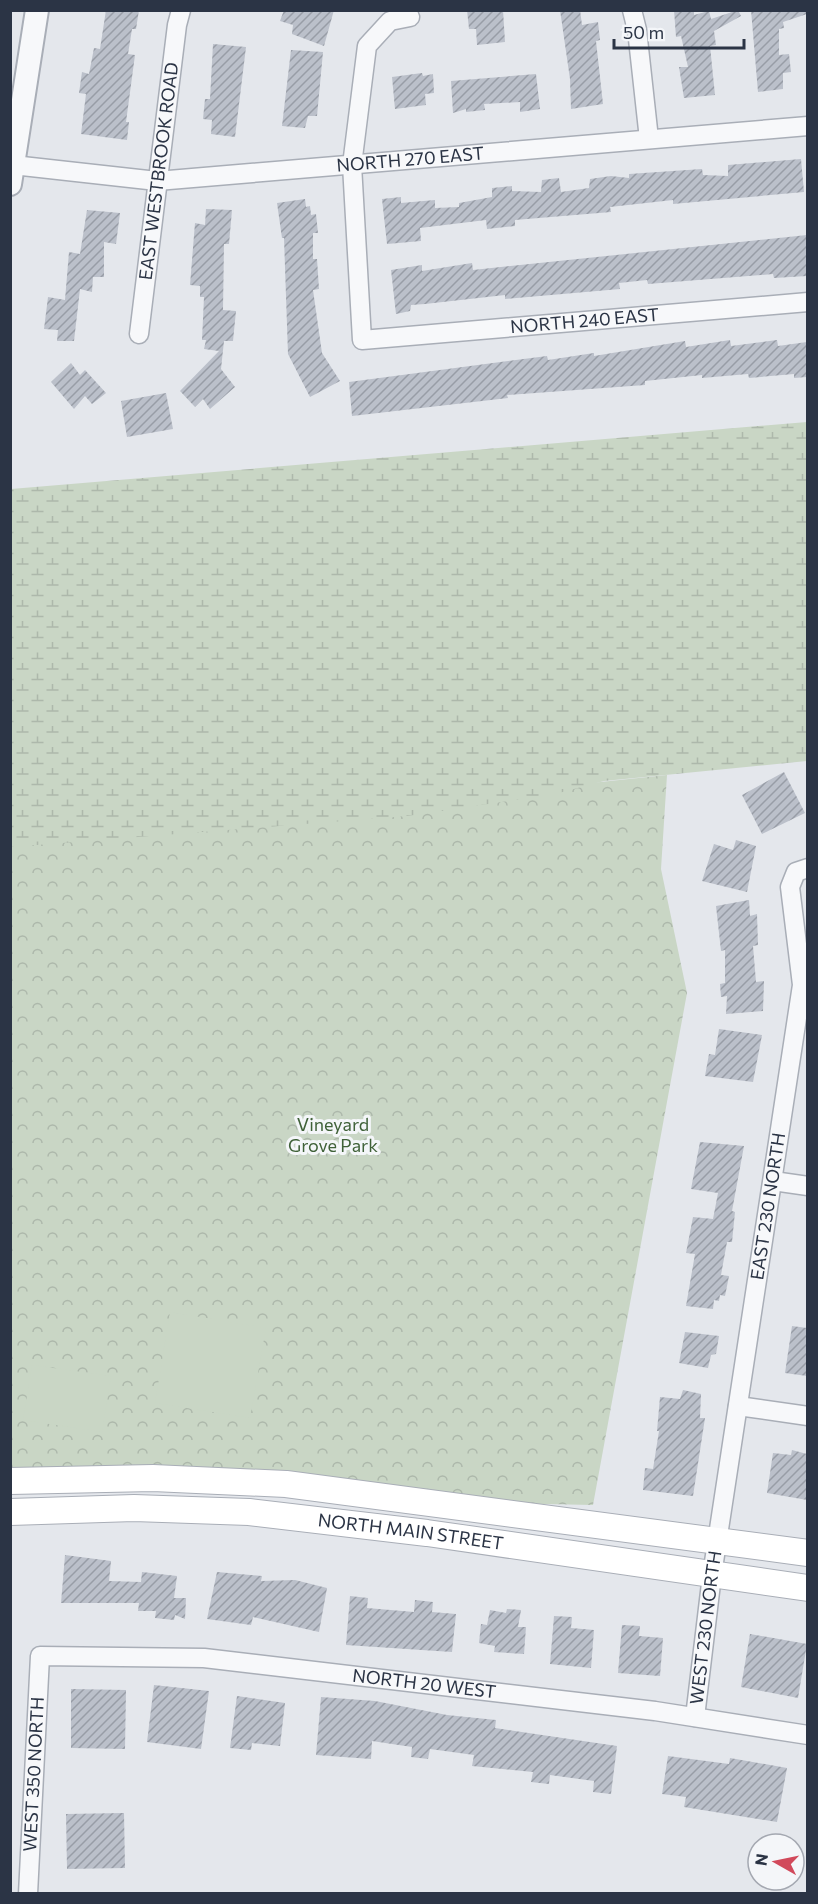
<svg xmlns="http://www.w3.org/2000/svg" width="818" height="1904" font-family="Commissioner,sans-serif">
  <defs>
    <pattern id="forest-crowns" width="20" height="18" patternUnits="userSpaceOnUse" patternTransform="scale(1.5)"><rect width="20" height="18" fill="#c9d6c5"/><path d="M2 6a3 3 0 1 1 6 0M12 15a3 3 0 1 1 6 0" fill="none" stroke="#adb8ab"/></pattern>
    <pattern id="wetland-marsh" width="20" height="14" patternUnits="userSpaceOnUse" patternTransform="scale(1.5)"><rect width="20" height="14" fill="#c9d6c5"/><path d="M1 5h8M5 5V1M11 12h8M15 12V8" fill="none" stroke="#adb8ab"/></pattern>
    <pattern id="building-hatch" width="6" height="6" patternUnits="userSpaceOnUse" patternTransform="scale(1.5)"><rect width="6" height="6" fill="#bbc0ca"/><path d="M-1 1l2-2M0 6l6-6M5 7l2-2" fill="none" stroke="#989da6"/></pattern>
  </defs>
  <rect width="100%" height="100%" fill="#e4e7ec"/>
  <path fill="url(#forest-crowns)" d="M667 775 661 869 687 993 593 1505 496 1503 159 1466 11 1468V844Z"/>
  <path fill="url(#wetland-marsh)" d="M807 422V761L604 781 555 794 407 816 11 847V489Z"/>
  <g fill="#c9d6c5">
    <path d="M170 1312 266 1328 250 1418 155 1403Z"/>
    <path d="M32 1365 111 1376 102 1432 23 1420Z"/>
  </g>
  <g fill="url(#building-hatch)">
    <path d="M106 10H139L136 29H132L128 54 135 55 126 122H129L127 140 81 134 86 94 79 93 82 72 89 74 94 48 100 49Z"/>
    <path d="M284 10H334L324 46 292 34 293 25 280 21Z"/>
    <path d="M467 10H503L505 42 477 45 476 29H469Z"/>
    <path d="M560 10H580L582 25 598 22 600 40 596 41 603 104 571 109 570 79Z"/>
    <path d="M674 10H694V15L709 11 711 19 738 10 741 16 714 31 716 45 710 46 715 95 684 98 679 67H688L681 36 676 37Z"/>
    <path d="M751 10H807V14L783 22 784 28 779 29V55L789 54 791 72 783 73V89L758 92Z"/>
    <path d="M213 44 246 47 235 137 211 134 212 120 203 119 205 99H210Z"/>
    <path d="M291 50 323 52 317 116H308L305 128 282 126Z"/>
    <path d="M422 73 423 76 433 74 434 93 425 94 426 105 395 109 392 77Z"/>
    <path d="M536 74 540 109 520 112V102L484 104 485 110 466 112V109L453 113 451 81Z"/>
    <path d="M801 159 804 192 673 204V200L610 207 611 212 515 220V226L487 229 486 220 420 228 421 241 387 244 382 199 401 197V203L435 200V208L459 207V203L492 197V188L512 186V191L541 192 542 180 559 178 561 192 589 188 590 179 611 176 629 178V174L702 169 703 175 728 176V165Z"/>
    <path d="M305 199 306 207 310 206 311 215 316 214 318 233H313V259H317L319 289 313 290 322 353 340 381 310 397 288 354 284 238H282L277 203Z"/>
    <path d="M206 209 232 210 229 244H224L223 310 236 311 233 341H224L221 369 235 387 210 409 203 399 195 407 180 391 219 351 204 349 206 340H202L204 297H200V286L190 285 195 223 205 225Z"/>
    <path d="M87 210 120 213 116 244 104 242V277H93L92 292 80 289 74 341H57L58 330 44 329 48 297 65 300 69 252 80 254Z"/>
    <path d="M807 235V276L774 278 773 274 648 284 647 280 619 283 620 289 505 299V295L425 304 411 305 410 311 396 314 391 270 422 265V271L472 263 473 270Z"/>
    <path d="M730 340 731 346 777 340 778 346 807 342V377L794 378V374L749 378 748 374 702 378V375L645 381V385L507 395 508 398 352 416 349 382 547 356 548 360 594 353V356L685 341 686 347Z"/>
    <path d="M71 363 80 375 85 370 106 393 92 404 85 396 74 409 51 382Z"/>
    <path d="M166 393 173 429 127 437 121 401Z"/>
    <path d="M784 772 805 813 762 834 742 795Z"/>
    <path d="M736 840 756 846 747 892 702 881 714 844 733 850Z"/>
    <path d="M749 900 750 916 757 914 758 945 753 946 756 982 764 981 763 1011 726 1014 727 996 721 997 720 984 725 983V950L721 951 716 906Z"/>
    <path d="M719 1029 762 1035 753 1082 705 1076 709 1054 715 1055Z"/>
    <path d="M700 1142 744 1146 732 1211 735 1212 732 1242H727L721 1275 729 1276 725 1296 720 1295 719 1301 714 1300 713 1309 686 1306 695 1254 686 1253 693 1217 713 1219 718 1193 691 1189Z"/>
    <path d="M792 1326 807 1328V1376L785 1373Z"/>
    <path d="M685 1332 719 1336 716 1354 711 1355 708 1368 679 1363Z"/>
    <path d="M683 1390 701 1394 700 1418H705L693 1496 643 1490 645 1468 653 1469 659 1431H657L660 1397 680 1399Z"/>
    <path d="M792 1450 807 1454V1500L767 1493 773 1453 791 1455Z"/>
    <path d="M65 1555 111 1561 109 1581 141 1582 142 1572 177 1576 174 1598H186L185 1619 175 1615 174 1620 155 1618 156 1611H138L139 1603H61Z"/>
    <path d="M217 1572 262 1576 261 1581 295 1580 327 1588 319 1632 253 1617 251 1625 207 1619Z"/>
    <path d="M350 1596 368 1598 367 1608 414 1612 415 1600 433 1602 432 1612 456 1614 452 1652 346 1645Z"/>
    <path d="M507 1609 521 1610 518 1627H526L524 1654 494 1652 495 1646 479 1643 481 1624 487 1625 490 1610 506 1613Z"/>
    <path d="M554 1616 572 1617 571 1628 594 1630 591 1668 550 1664Z"/>
    <path d="M622 1625 640 1626 639 1636 663 1638 660 1676 618 1673Z"/>
    <path d="M750 1634 807 1644 798 1698 741 1687Z"/>
    <path d="M154 1685 209 1691 201 1749 147 1742Z"/>
    <path d="M71 1689 126 1690 125 1749 71 1748Z"/>
    <path d="M237 1696 285 1703 280 1746 252 1743 251 1750 230 1748Z"/>
    <path d="M321 1697 375 1701 447 1715 496 1720 495 1728 617 1746 611 1794 593 1792 594 1781 550 1775 549 1784 531 1782 533 1772 472 1766 474 1755 430 1749 428 1759 411 1757 412 1747 372 1741 371 1759 316 1755Z"/>
    <path d="M668 1756 729 1764 730 1758 787 1768 777 1822 684 1807 686 1797 662 1794Z"/>
    <path d="M124 1813 125 1868 67 1869 66 1814Z"/>
  </g>
  <g fill="none" stroke-linecap="round" stroke-linejoin="round">
    <g stroke="#a9aeb7" stroke-width="21">
      <g id="minor">
        <path d="M632 10 637 30 649 139"/>
        <path id="s1" d="M410 17 390 21 367 46 352 165 362 340 808 302"/>
        <path id="s2" d="M13 165 157 181 808 126"/>
        <path id="s3" d="M139 334 177 25 181 10"/>
        <path d="M773 1181 808 1186"/>
        <path d="M738 1406 808 1416"/>
        <path id="s4" d="M695 1717 712 1575 802 985 790 887 796 872 808 868"/>
        <path id="s5" d="M28 1894 40 1656 204 1658 655 1711 808 1735"/>
      </g>
    </g>
    <g stroke="#a9aeb7" stroke-width="26">
      <path id="tertiary" d="M10 184 37 10"/>
    </g>
    <g stroke="#a9aeb7" stroke-width="28">
      <g id="secondary">
        <path d="M10 1481 153 1478 286 1484 808 1553"/>
        <path id="s6" d="M10 1512 134 1508 249 1512 427 1533 808 1588"/>
      </g>
    </g>
    <use href="#minor" stroke="#f7f8fa" stroke-width="18"/>
    <use href="#tertiary" stroke="#f7f8fa" stroke-width="22"/>
    <use href="#secondary" stroke="#fff" stroke-width="26"/>
  </g>
  <g text-anchor="middle" stroke-width="6" stroke-linejoin="round" paint-order="stroke">
    <g font-size="18" fill="#2b3445" stroke="#f4f6f9">
      <text dy="6" stroke="none"><textPath href="#s2" startOffset="399">NORTH 270 EAST</textPath></text>
      <text dy="6" stroke="none"><textPath href="#s3" startOffset="164">EAST WESTBROOK ROAD</textPath></text>
      <text dy="6" stroke="none"><textPath href="#s1" startOffset="573">NORTH 240 EAST</textPath></text>
      <text dy="6" stroke="none"><textPath href="#s4" startOffset="516">EAST 230 NORTH</textPath></text>
      <text dy="6" stroke="none"><textPath href="#s6" startOffset="402">NORTH MAIN STREET</textPath></text>
      <text dy="6" stroke="none"><textPath href="#s4" startOffset="90">WEST 230 NORTH</textPath></text>
      <text dy="6" stroke="none"><textPath href="#s5" startOffset="624">NORTH 20 WEST</textPath></text>
      <text dy="6" stroke="none"><textPath href="#s5" startOffset="120">WEST 350 NORTH</textPath></text>
    </g>
    <g font-size="18" fill="#3f6138" stroke="#f4f6f9">
      <text x="333" y="1131">Vineyard<tspan x="333" dy="21">Grove Park</tspan></text>
    </g>
  </g>
  <rect width="818" height="1904" fill="none" stroke="#2b3445" stroke-width="24"/>
  <g transform="translate(776 1862) rotate(279)"><circle r="28" fill="#f4f6f9" stroke="#a4a8b1" stroke-width="1.5"/>
  <path d="M0-4.5L10 22L0 15L-10 22Z" fill="#d1495b"/>
  <text y="-9" font-size="16" font-weight="bold" text-anchor="middle" fill="#2b3445">N</text>
  </g>
  <path d="M614 39v9h130v-9" fill="none" stroke="#2b3445" stroke-width="3"/>
  <text x="623" y="39" font-size="18" fill="#2b3445" stroke="#f4f6f9" stroke-width="4.5" paint-order="stroke">50 m</text>
</svg>
